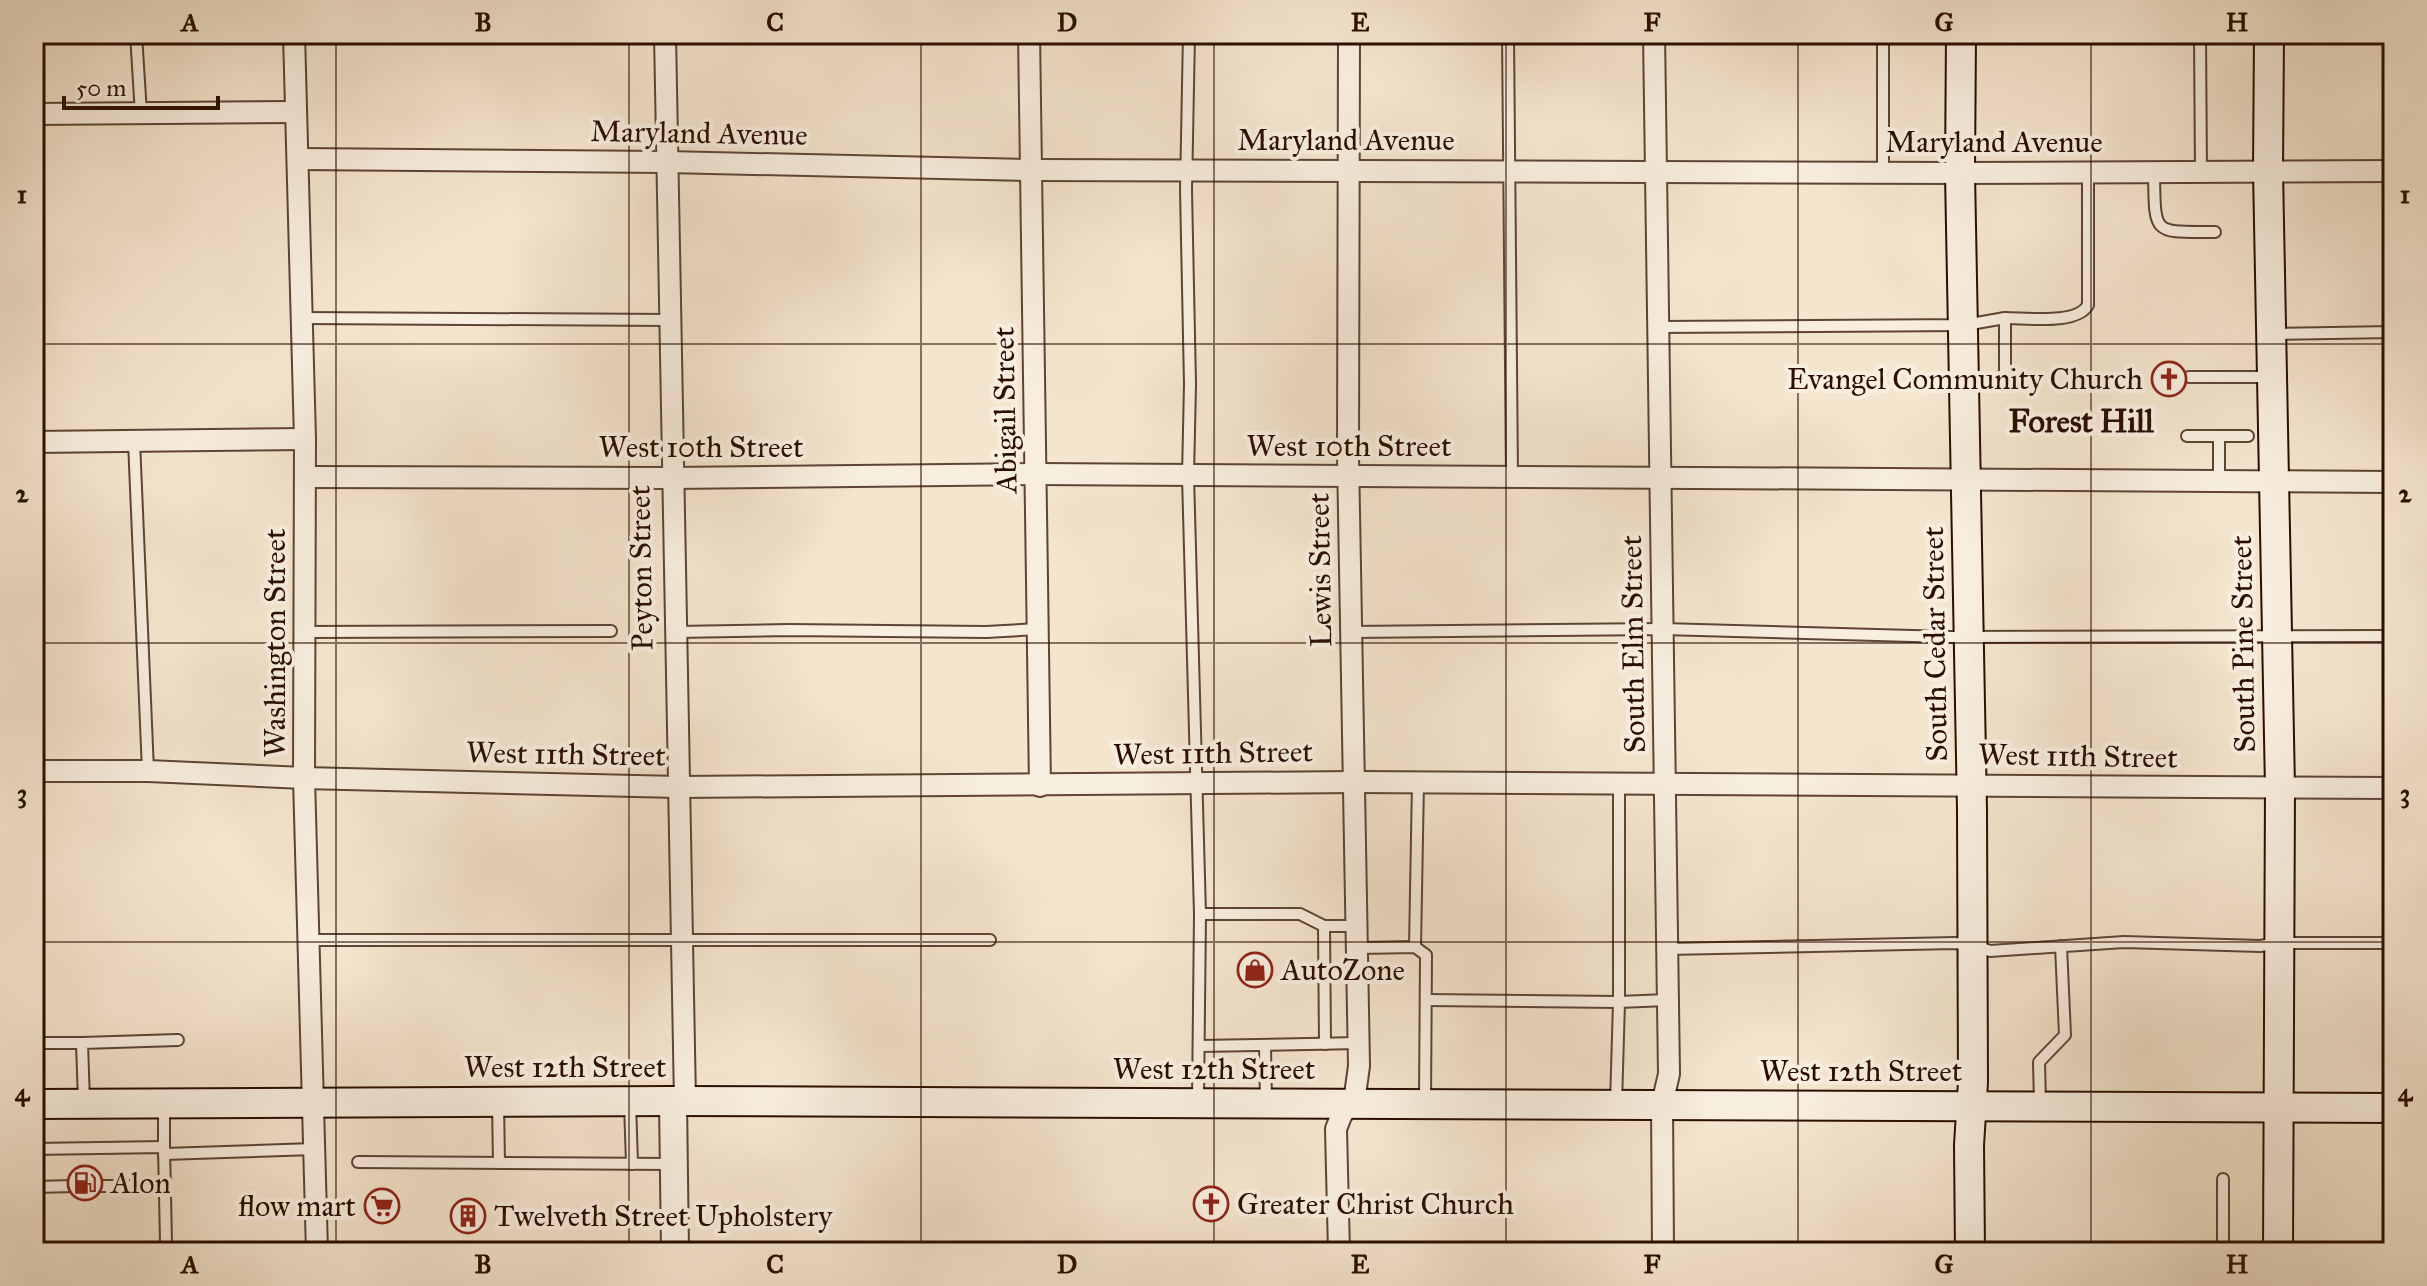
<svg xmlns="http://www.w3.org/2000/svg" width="2427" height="1286" font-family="'IM FELL Great Primer',serif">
  <rect width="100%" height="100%" fill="#f4e5ce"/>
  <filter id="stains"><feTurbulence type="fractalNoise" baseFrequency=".0025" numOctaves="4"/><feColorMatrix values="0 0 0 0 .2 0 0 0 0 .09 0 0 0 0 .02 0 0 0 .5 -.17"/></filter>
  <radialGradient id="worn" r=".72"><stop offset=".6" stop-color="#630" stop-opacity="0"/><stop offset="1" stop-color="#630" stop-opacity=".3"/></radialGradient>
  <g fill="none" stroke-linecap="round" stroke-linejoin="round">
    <g stroke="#5d4434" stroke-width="14">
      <g id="service">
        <path d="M136 34 141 114"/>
        <path d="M1189 34 1186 190 1190 384 1188 476 1200 914H1300L1324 926H1357"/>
        <path d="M1508 34 1512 476"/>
        <path d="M2200 34 2201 172"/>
        <path d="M2154 172C2155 236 2152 232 2215 232"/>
        <path d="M1883 173V34"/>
        <path d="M302 318 669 320"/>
        <path d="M2005 318C2027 318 2077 325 2088 305V172"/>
        <path d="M1659 327 1965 325 2005 318V372C1998 387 1981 382 1966 382"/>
        <path d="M2275 334 2393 332"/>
        <path d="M2189 377H2271"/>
        <path d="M2187 436H2248"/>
        <path d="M2219 436V481"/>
        <path d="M134 441 148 771"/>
        <path d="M305 632 611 631"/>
        <path d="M676 632 789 630 986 632 1038 629"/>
        <path d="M1351 632 1663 629 1948 637 2393 636"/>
        <path d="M1324 926 1325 1044"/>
        <path d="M310 940H990"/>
        <path d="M1415 947 1418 782"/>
        <path d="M1358 948 1415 947 1426 955 1425 1101"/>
        <path d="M1667 949 1955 943 1973 945 1990 951 2124 942 2260 946 2279 943H2393"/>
        <path d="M34 978 35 1043H82"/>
        <path d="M1426 1000 1619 1002V783"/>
        <path d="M1265 1045 1266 1103"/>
        <path d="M1199 1046 1359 1043"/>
        <path d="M1198 1100 1200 914"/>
        <path d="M84 1101 82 1043 178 1040"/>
        <path d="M498 1103 499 1163"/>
        <path d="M630 1103 632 1164"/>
        <path d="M2040 1103 2039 1062 2065 1035 2061 946"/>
        <path d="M1616 1104 1619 1002 1667 1000"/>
        <path d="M164 1147V1105"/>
        <path d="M34 1149 164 1147 166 1243"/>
        <path d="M164 1154 314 1149"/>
        <path d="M358 1162 672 1164"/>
        <path d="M95 1186H164"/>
        <path d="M34 1187 75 1186"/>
        <path d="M2223 1252V1179"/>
      </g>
    </g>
    <g stroke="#5d4434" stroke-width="24">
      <g id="minor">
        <path d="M294 34 305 439 304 778 317 1252"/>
        <path d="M665 34 685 1101"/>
        <path d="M1029 34 1040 786"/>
        <path d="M1654 34 1669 1074 1662 1104 1663 1252"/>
        <path d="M34 114 296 112"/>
        <path d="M299 159 667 162 1031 170 1960 173 2393 171"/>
        <path d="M34 442 305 439"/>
        <path d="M305 477 671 478 1036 474 2393 482"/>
        <path d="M34 771H148L304 778 678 787 1355 782 2393 788"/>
        <path d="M1339 1252 1336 1129 1341 1116 1355 1095 1359 1066 1348 457 1349 34"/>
      </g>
    </g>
    <g stroke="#5d4434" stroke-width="30">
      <path id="tertiary" d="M673 1101 675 1252"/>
    </g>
    <g stroke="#2b0e00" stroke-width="32">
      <g id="secondary">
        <path d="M1961 34 1960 173 1972 810 1973 1082 1969 1145 1970 1252"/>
        <path d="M2269 34 2268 171 2280 788 2278 1252"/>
        <path d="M34 1104 673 1101 2393 1108"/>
      </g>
    </g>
    <use href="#service" stroke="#f8eedf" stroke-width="10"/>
    <use href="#minor" stroke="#f8eedf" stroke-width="20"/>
    <use href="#tertiary" stroke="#f8eedf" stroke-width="26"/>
    <use href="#secondary" stroke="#f8eedf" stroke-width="28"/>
  </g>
  <path fill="none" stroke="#2b0e00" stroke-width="2" stroke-opacity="0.55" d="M336 34V1252M629 34V1252M921 34V1252M1214 34V1252M1506 34V1252M1798 34V1252M2091 34V1252M34 344H2393M34 643H2393M34 942H2393"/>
  <defs>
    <g id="church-ring" transform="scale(1.8)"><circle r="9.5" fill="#f8eedf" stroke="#8f2418" stroke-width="1.5"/><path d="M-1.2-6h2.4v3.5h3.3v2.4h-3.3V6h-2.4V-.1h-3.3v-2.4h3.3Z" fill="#8f2418"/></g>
    <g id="shop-ring" transform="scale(1.8)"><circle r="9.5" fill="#f8eedf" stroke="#8f2418" stroke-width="1.5"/><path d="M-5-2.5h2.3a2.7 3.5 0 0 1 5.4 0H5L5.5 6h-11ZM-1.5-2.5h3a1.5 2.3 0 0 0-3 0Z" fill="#8f2418"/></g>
    <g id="fuel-ring" transform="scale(1.8)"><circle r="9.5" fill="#f8eedf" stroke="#8f2418" stroke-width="1.5"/><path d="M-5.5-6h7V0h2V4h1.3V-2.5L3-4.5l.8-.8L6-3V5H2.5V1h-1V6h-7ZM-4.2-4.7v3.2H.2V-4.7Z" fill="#8f2418"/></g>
    <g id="supermarket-ring" transform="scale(1.8)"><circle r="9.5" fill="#f8eedf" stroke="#8f2418" stroke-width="1.5"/><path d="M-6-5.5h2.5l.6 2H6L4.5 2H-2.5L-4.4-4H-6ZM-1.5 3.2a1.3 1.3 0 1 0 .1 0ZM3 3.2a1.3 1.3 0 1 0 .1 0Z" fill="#8f2418"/></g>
    <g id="building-ring" transform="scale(1.8)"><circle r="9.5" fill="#f8eedf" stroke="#8f2418" stroke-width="1.5"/><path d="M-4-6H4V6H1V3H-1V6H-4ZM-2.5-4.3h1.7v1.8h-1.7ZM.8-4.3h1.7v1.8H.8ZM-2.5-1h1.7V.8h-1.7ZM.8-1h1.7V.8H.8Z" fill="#8f2418"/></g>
  </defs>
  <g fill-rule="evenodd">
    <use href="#church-ring" x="2169" y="379"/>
    <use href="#shop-ring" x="1255" y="970"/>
    <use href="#fuel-ring" x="85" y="1183"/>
    <use href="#church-ring" x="1211" y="1204"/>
    <use href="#supermarket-ring" x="382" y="1206"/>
    <use href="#building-ring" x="468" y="1216"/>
  </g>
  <g text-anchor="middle" stroke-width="8" stroke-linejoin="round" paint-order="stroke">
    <g font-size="30" fill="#2b0e00" stroke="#f8eedf">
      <text transform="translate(699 133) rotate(1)" y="10">Maryland Avenue</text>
      <text x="1346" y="150">Maryland Avenue</text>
      <text x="1994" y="152">Maryland Avenue</text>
      <text transform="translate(1005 410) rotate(-91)" y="10">Abigail Street</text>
      <text x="1349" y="456">West 10th Street</text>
      <text x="701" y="457">West 10th Street</text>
      <text transform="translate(641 568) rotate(-91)" y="10">Peyton Street</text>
      <text transform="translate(1320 570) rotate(-91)" y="10">Lewis Street</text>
      <text transform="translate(275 643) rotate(-90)" y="10">Washington Street</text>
      <text transform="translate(1633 644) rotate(-91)" y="10">South Elm Street</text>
      <text transform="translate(1935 644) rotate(-91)" y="10">South Cedar Street</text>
      <text transform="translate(2243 644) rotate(-91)" y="10">South Pine Street</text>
      <text transform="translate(1213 753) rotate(-1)" y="10">West 11th Street</text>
      <text transform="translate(566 754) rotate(1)" y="10">West 11th Street</text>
      <text transform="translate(2078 756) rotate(1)" y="10">West 11th Street</text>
      <text x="565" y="1077">West 12th Street</text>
      <text x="1214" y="1079">West 12th Street</text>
      <text x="1861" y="1081">West 12th Street</text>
    </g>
    <g font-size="30" fill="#2b0e00" stroke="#f8eedf" text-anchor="start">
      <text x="2143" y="389" text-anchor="end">Evangel Community Church</text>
      <text x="1281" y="980">AutoZone</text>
      <text x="111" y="1193">Alon</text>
      <text x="1237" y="1214">Greater Christ Church</text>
      <text x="356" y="1216" text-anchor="end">flow mart</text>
      <text x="494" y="1226">Twelveth Street Upholstery</text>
    </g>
    <g font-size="32" font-weight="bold" fill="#2b0e00" stroke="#f8eedf">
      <text x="2081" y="432">Forest Hill</text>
    </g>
  </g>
  <rect width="2427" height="1286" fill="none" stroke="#f4e5ce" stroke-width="88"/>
  <path d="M64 96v12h154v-12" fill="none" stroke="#2b0e00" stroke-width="4"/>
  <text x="76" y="96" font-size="24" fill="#2b0e00" stroke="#f8eedf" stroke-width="6" paint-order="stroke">50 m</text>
  <rect x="44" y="44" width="2339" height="1198" fill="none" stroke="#2b0e00" stroke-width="3"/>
  <g font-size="26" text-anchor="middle" font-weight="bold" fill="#2b0e00">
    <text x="190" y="31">A</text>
    <text x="483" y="31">B</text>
    <text x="775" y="31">C</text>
    <text x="1067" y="31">D</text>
    <text x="1360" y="31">E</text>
    <text x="1652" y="31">F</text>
    <text x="1944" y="31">G</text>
    <text x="2237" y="31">H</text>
    <text x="22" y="203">1</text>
    <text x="2405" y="203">1</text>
    <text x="22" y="502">2</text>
    <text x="2405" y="502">2</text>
    <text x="22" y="802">3</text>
    <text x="2405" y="802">3</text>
    <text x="22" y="1101">4</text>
    <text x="2405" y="1101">4</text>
    <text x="190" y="1273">A</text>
    <text x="483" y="1273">B</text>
    <text x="775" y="1273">C</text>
    <text x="1067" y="1273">D</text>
    <text x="1360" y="1273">E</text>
    <text x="1652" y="1273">F</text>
    <text x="1944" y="1273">G</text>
    <text x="2237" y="1273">H</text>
  </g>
  <rect width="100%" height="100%" filter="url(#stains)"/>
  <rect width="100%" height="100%" fill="url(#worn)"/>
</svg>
